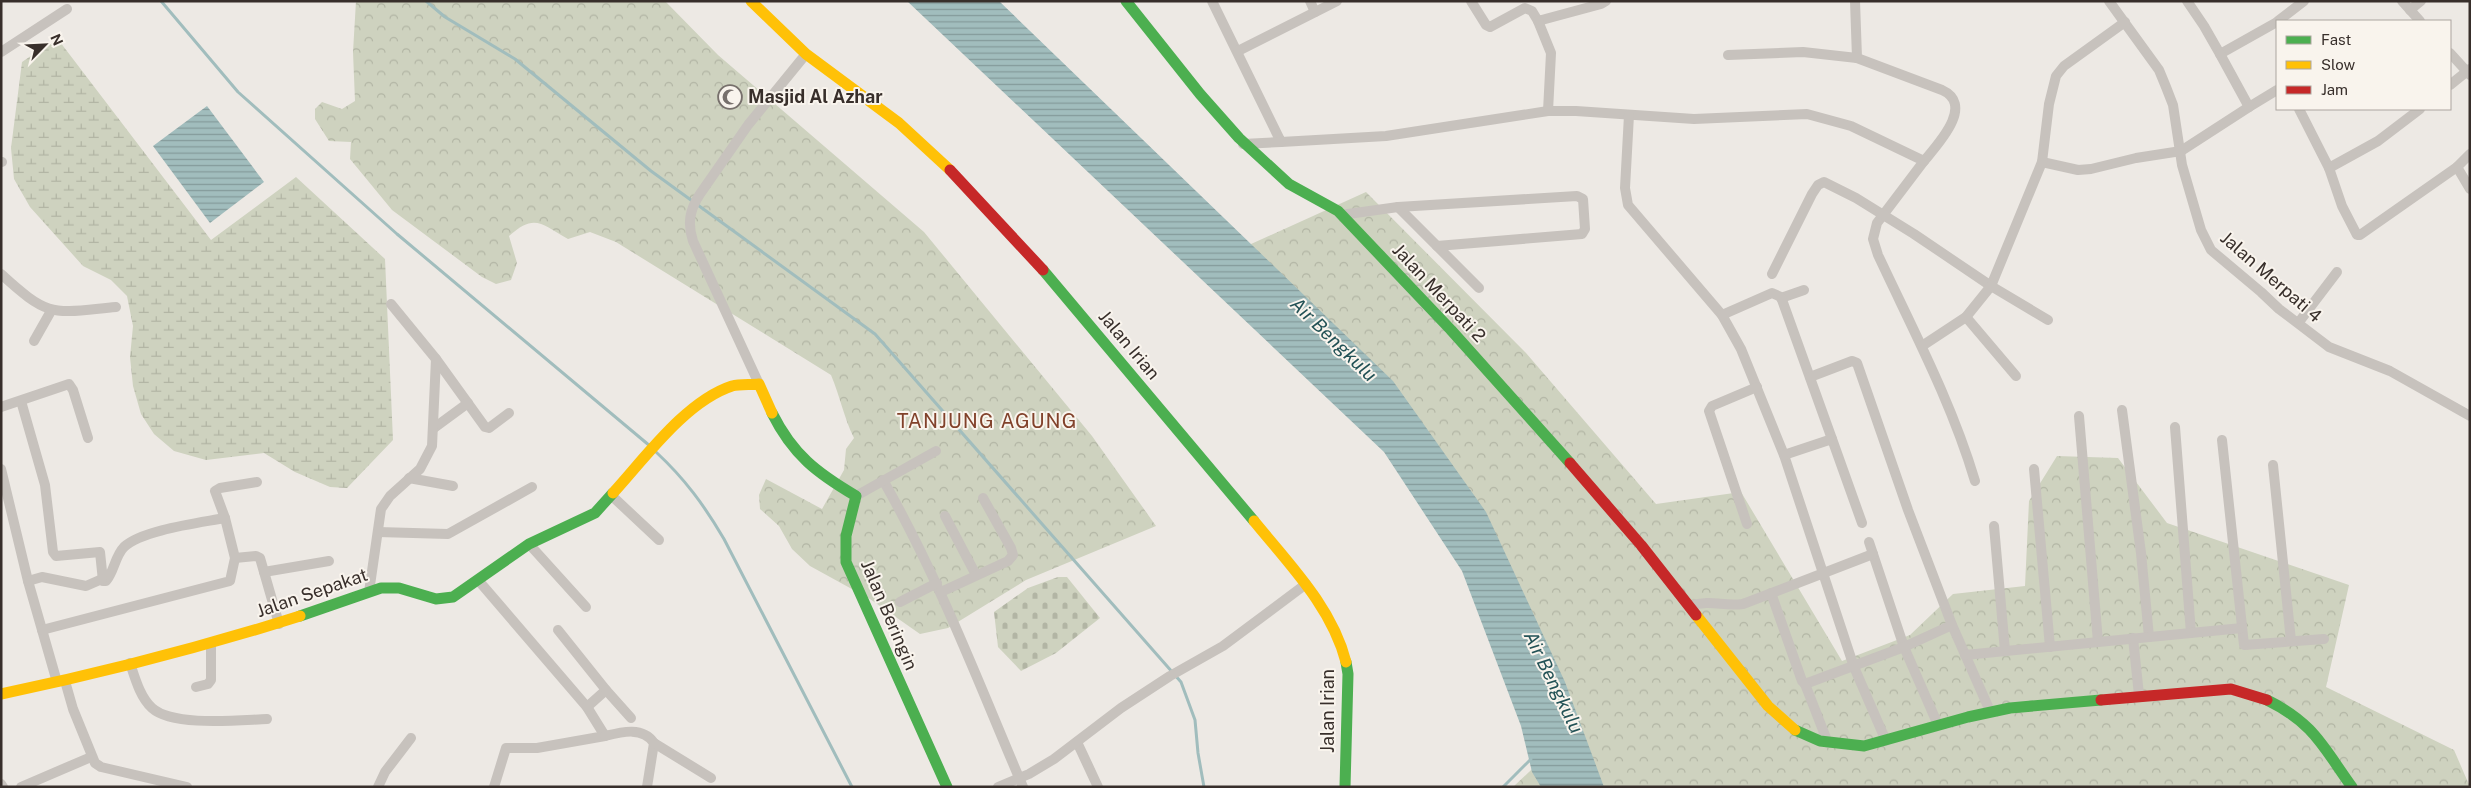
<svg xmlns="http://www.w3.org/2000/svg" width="2471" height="788" font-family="'Public Sans',sans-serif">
  <defs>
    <pattern id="forest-crowns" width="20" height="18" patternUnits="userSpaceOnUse" patternTransform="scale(1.25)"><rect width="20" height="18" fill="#ced2bf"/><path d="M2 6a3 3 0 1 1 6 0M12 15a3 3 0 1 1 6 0" fill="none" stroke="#b2b5a4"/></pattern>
    <pattern id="wetland-marsh" width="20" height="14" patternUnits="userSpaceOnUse" patternTransform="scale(1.25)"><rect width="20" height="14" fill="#ced2bf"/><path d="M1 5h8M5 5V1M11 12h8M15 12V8" fill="none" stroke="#b2b5a4"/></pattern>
    <pattern id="cemetery-stones" width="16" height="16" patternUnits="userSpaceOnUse" patternTransform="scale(1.25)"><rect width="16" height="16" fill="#ced2bf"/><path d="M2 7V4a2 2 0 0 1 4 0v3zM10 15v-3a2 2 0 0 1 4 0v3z" fill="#b2b5a4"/></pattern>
    <pattern id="water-rules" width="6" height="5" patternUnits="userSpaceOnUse" patternTransform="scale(1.25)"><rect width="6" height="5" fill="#a1bdbd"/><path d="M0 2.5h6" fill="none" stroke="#849a9a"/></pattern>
  </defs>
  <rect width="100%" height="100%" fill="#ede9e4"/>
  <g fill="url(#forest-crowns)">
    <path d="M356 1H665L718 55 924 232 1092 436 1156 526 1026 580 948 628 920 634 870 599 810 566 792 549 779 526 760 509 759 495 766 479 822 509 844 470 846 449 854 438C844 418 840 396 831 375L616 242 590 232 568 239C541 224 535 213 509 236L517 263 511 280 496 284 482 277 392 210 350 159 351 142 329 141 315 119V109L322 102 342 109 355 101 353 52Z"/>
    <path d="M1366 192 1526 353 1656 504 1741 492 1842 661 1910 635 1953 594 2025 586 2029 501 2057 456 2118 458 2167 523 2349 585 2326 687 2454 750 2470 787H1513L1546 756 1561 699 1240 249Z"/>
  </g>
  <path fill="url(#wetland-marsh)" d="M57 38 211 240 296 177 385 259 393 440 347 488 330 487 295 472 264 453 206 460 174 451 154 434 141 414 133 386 130 357 133 326 127 296 111 280 83 266 30 207 14 179 11 148 22 62Z"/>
  <path fill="url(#cemetery-stones)" d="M1058 577H1067L1100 618 1056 653 1021 671 998 647 994 612 1028 588Z"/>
  <g fill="url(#water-rules)">
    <path d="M907 1H999L1393 381 1486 512 1565 682 1604 787H1541L1532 772 1521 726 1462 571 1384 452Z"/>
    <path d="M207 106 264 182 210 223 153 146Z"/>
  </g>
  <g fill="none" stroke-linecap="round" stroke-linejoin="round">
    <g stroke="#a1bdbd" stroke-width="3">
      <path d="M161 1 238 92 397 234 650 446"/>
      <path d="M426 1 445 17 515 59 651 171 875 334 1181 682 1195 720 1198 753 1204 787"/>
      <path d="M656 452C685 479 704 505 724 539L852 787"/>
      <path d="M1503 787 1531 759"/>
    </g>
    <g stroke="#c7c2bd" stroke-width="10">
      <path d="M1212 1 1281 142 1386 136 1548 111H1576L1694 119 1807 114 1851 126 1924 161 1877 223 1873 239 1878 255C1913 330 1951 401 1975 481"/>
      <path d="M1310 1 1315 12"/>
      <path d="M1471 1 1486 25 1490 27 1525 8 1532 11 1538 21 1601 4 1606 1"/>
      <path d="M1855 1 1857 58 1942 90C1975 105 1938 144 1924 161"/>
      <path d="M2109 1 2159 70 2166 87 2173 105 2182 165 2201 230 2211 250 2261 292 2279 309 2329 347 2390 371 2470 416"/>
      <path d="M2187 1 2204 26 2220 54 2277 22"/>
      <path d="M2402 1 2420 21"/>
      <path d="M2410 10 2421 1"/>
      <path d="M1538 21 1551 53 1548 111"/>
      <path d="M2278 21 2304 1"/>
      <path d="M1238 51 1337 1"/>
      <path d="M1 52 67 9"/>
      <path d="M2450 53 2470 75"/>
      <path d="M2220 54 2249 107 2277 90"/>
      <path d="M1728 55 1803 52 1857 58"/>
      <path d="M2450 85 2470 69"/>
      <path d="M2299 109 2329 168 2378 141 2420 109"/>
      <path d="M1629 115 1625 188 1628 205 1722 315 1741 349 1784 455 1854 667 1886 741"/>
      <path d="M1243 144 1281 142"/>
      <path d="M1 162H2"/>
      <path d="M2042 162 2078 170 2091 169 2136 158 2181 151 2249 107"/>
      <path d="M2457 167 2470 189"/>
      <path d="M2329 168 2342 206 2357 235H2360L2457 167 2470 154"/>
      <path d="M1398 207 1479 288"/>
      <path d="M1341 215 1398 207 1577 196 1583 199 1585 229 1582 234 1437 246"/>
      <path d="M1 274C50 319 53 313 116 307"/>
      <path d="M1772 274 1812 194 1818 185 1824 182 1856 198 1914 234 1991 286 2042 162 2049 104 2056 76 2064 66 2125 22"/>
      <path d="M1781 298 1804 290"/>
      <path d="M391 304 436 359 485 427 489 428 509 413"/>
      <path d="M1722 315 1772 293 1781 297 1832 439"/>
      <path d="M1966 317 2016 376"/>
      <path d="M2299 322 2337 272"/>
      <path d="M34 341 51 311"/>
      <path d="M1922 346 1966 317 1991 286 2048 320"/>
      <path d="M1810 377 1852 361 1857 363 1908 510 1952 625 1990 711"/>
      <path d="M759 384 693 241C687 223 690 209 700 194L748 125 806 54"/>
      <path d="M21 401 45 485 53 552 56 556 100 552 103 581H106C114 572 115 556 124 547 142 530 199 523 225 518"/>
      <path d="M1 407 69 384 73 390 88 438"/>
      <path d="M2122 410 2141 553 2149 637"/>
      <path d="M2079 416 2098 642"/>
      <path d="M2175 427 2191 633"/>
      <path d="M434 428 468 403"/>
      <path d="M2222 440 2244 645 2324 639"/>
      <path d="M1784 455 1832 439 1862 523"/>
      <path d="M2273 465 2291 641"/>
      <path d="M1 469 28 581 57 682"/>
      <path d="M2034 469 2050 647"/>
      <path d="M409 478 453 486"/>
      <path d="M883 480C939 578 979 684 1023 787"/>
      <path d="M612 496 659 540"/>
      <path d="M856 496 936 451"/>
      <path d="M945 516 976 575"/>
      <path d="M1747 524 1709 411 1712 406 1757 387"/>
      <path d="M1994 526 2005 651"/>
      <path d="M378 532 448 534 532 487"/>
      <path d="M1869 542 1904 647 1938 725"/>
      <path d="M529 544 586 607"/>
      <path d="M235 558 256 556 260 558 279 624"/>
      <path d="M264 572 329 561"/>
      <path d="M478 580 587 707 605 736 537 748H506L494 787"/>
      <path d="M28 581 42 577 86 586 102 579"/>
      <path d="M369 592 381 509 390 496 420 469 432 446 436 359"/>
      <path d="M941 592 1008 561 1013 555 1011 548 983 498"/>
      <path d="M1771 593 1802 681 1805 684 1904 647 1952 625"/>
      <path d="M900 602 937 583"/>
      <path d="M1690 606C1712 599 1722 607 1743 604L1873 554"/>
      <path d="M42 630 230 581 235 558 225 518 215 491 220 488 257 482"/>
      <path d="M558 630 606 690 587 707"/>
      <path d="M2133 638 2139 695"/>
      <path d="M1965 655 2242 628"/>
      <path d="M130 663C135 678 140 697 152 708 173 727 239 720 267 719"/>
      <path d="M65 681 73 709 95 763 101 767 187 787"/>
      <path d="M1805 684 1828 743"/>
      <path d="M196 687 208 684 211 680V644"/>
      <path d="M606 690 631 718"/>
      <path d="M605 736C621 732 643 726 654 743L647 787"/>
      <path d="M1077 742 1098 787"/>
      <path d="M654 743 711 778"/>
      <path d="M1 784 3 787"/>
      <path d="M21 787 91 757"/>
      <path d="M378 787 385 772 411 738"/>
      <path d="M998 787 1029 774 1054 759 1121 708 1170 676 1223 646 1306 584"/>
    </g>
    <g stroke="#4caf50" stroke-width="11">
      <path d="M1126 1 1200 94 1239 138 1289 184 1338 211 1451 330 1570 463"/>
      <path d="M1043 270 1254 521"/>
      <path d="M772 413C793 455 817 473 856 496L846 536V562L947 787"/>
      <path d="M300 616 381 588H399L436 599 453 597 529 544 595 513 613 493"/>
      <path d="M2267 700C2314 723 2323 747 2352 787"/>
      <path d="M1795 730 1820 741 1864 746 1968 717 2010 708 2101 700"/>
      <path d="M1345 787 1348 674 1346 662"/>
    </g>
    <g stroke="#ffc107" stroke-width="11">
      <path d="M751 1 806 54 899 123 950 170"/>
      <path d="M613 493C645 458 686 401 732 386 740 384 751 385 759 384L772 413"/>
      <path d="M1254 521C1289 564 1332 607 1346 662"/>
      <path d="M1696 615 1768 706 1795 730"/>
      <path d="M1 694C102 673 202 647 300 616"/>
    </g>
    <g stroke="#c62828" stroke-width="11">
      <path d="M950 170 1043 270"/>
      <path d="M1570 463 1641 545 1696 615"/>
      <path d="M2101 700 2231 689 2267 700"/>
    </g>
  </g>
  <defs>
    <g id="mosque-ring" transform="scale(1.25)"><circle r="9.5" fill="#f9f4ed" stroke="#77706c" stroke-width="1.5"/><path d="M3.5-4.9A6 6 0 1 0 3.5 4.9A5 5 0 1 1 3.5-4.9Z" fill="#77706c"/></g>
  </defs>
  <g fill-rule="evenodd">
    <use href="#mosque-ring" x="730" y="97"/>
  </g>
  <g text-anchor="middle" stroke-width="4" stroke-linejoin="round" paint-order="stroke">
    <g font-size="18" font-weight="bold" fill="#382f2b" stroke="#f9f4ed" text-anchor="start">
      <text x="748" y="103">Masjid Al Azhar</text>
    </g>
    <g font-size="18" fill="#382f2b" stroke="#f9f4ed">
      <text transform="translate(2271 277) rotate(41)" y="6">Jalan Merpati 4</text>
      <text transform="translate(1439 293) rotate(47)" y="6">Jalan Merpati 2</text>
      <text transform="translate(1129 345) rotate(50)" y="6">Jalan Irian</text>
      <text transform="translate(312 593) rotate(-19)" y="6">Jalan Sepakat</text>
      <text transform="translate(889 615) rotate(67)" y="6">Jalan Beringin</text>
      <text transform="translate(1328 711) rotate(-90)" y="6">Jalan Irian</text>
    </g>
    <g font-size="19" font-style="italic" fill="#235256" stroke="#f9f4ed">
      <text transform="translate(1334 339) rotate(44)" y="7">Air Bengkulu</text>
      <text transform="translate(1554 682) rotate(64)" y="7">Air Bengkulu</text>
    </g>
    <g font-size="20" letter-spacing="1" fill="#81412a" stroke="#f9f4ed">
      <text x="987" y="428">TANJUNG AGUNG</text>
    </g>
  </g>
  <rect width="2471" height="788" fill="none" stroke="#382f2b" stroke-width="5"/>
  <rect x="2276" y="20" width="175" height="90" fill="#f9f4ed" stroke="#aca59f"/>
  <rect x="2286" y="36" width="25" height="8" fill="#4caf50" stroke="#aca59f"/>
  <text x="2321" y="45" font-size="15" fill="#382f2b">Fast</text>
  <rect x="2286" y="61" width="25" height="8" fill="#ffc107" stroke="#aca59f"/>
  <text x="2321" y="70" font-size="15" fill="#382f2b">Slow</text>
  <rect x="2286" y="86" width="25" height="8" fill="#c62828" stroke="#aca59f"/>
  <text x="2321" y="95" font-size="15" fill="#382f2b">Jam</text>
  <g transform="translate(45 45) rotate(66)" stroke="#f9f4ed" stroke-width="4" paint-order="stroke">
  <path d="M0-4L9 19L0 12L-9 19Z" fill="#382f2b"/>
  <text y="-8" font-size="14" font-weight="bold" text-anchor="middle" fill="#382f2b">N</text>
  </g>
</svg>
